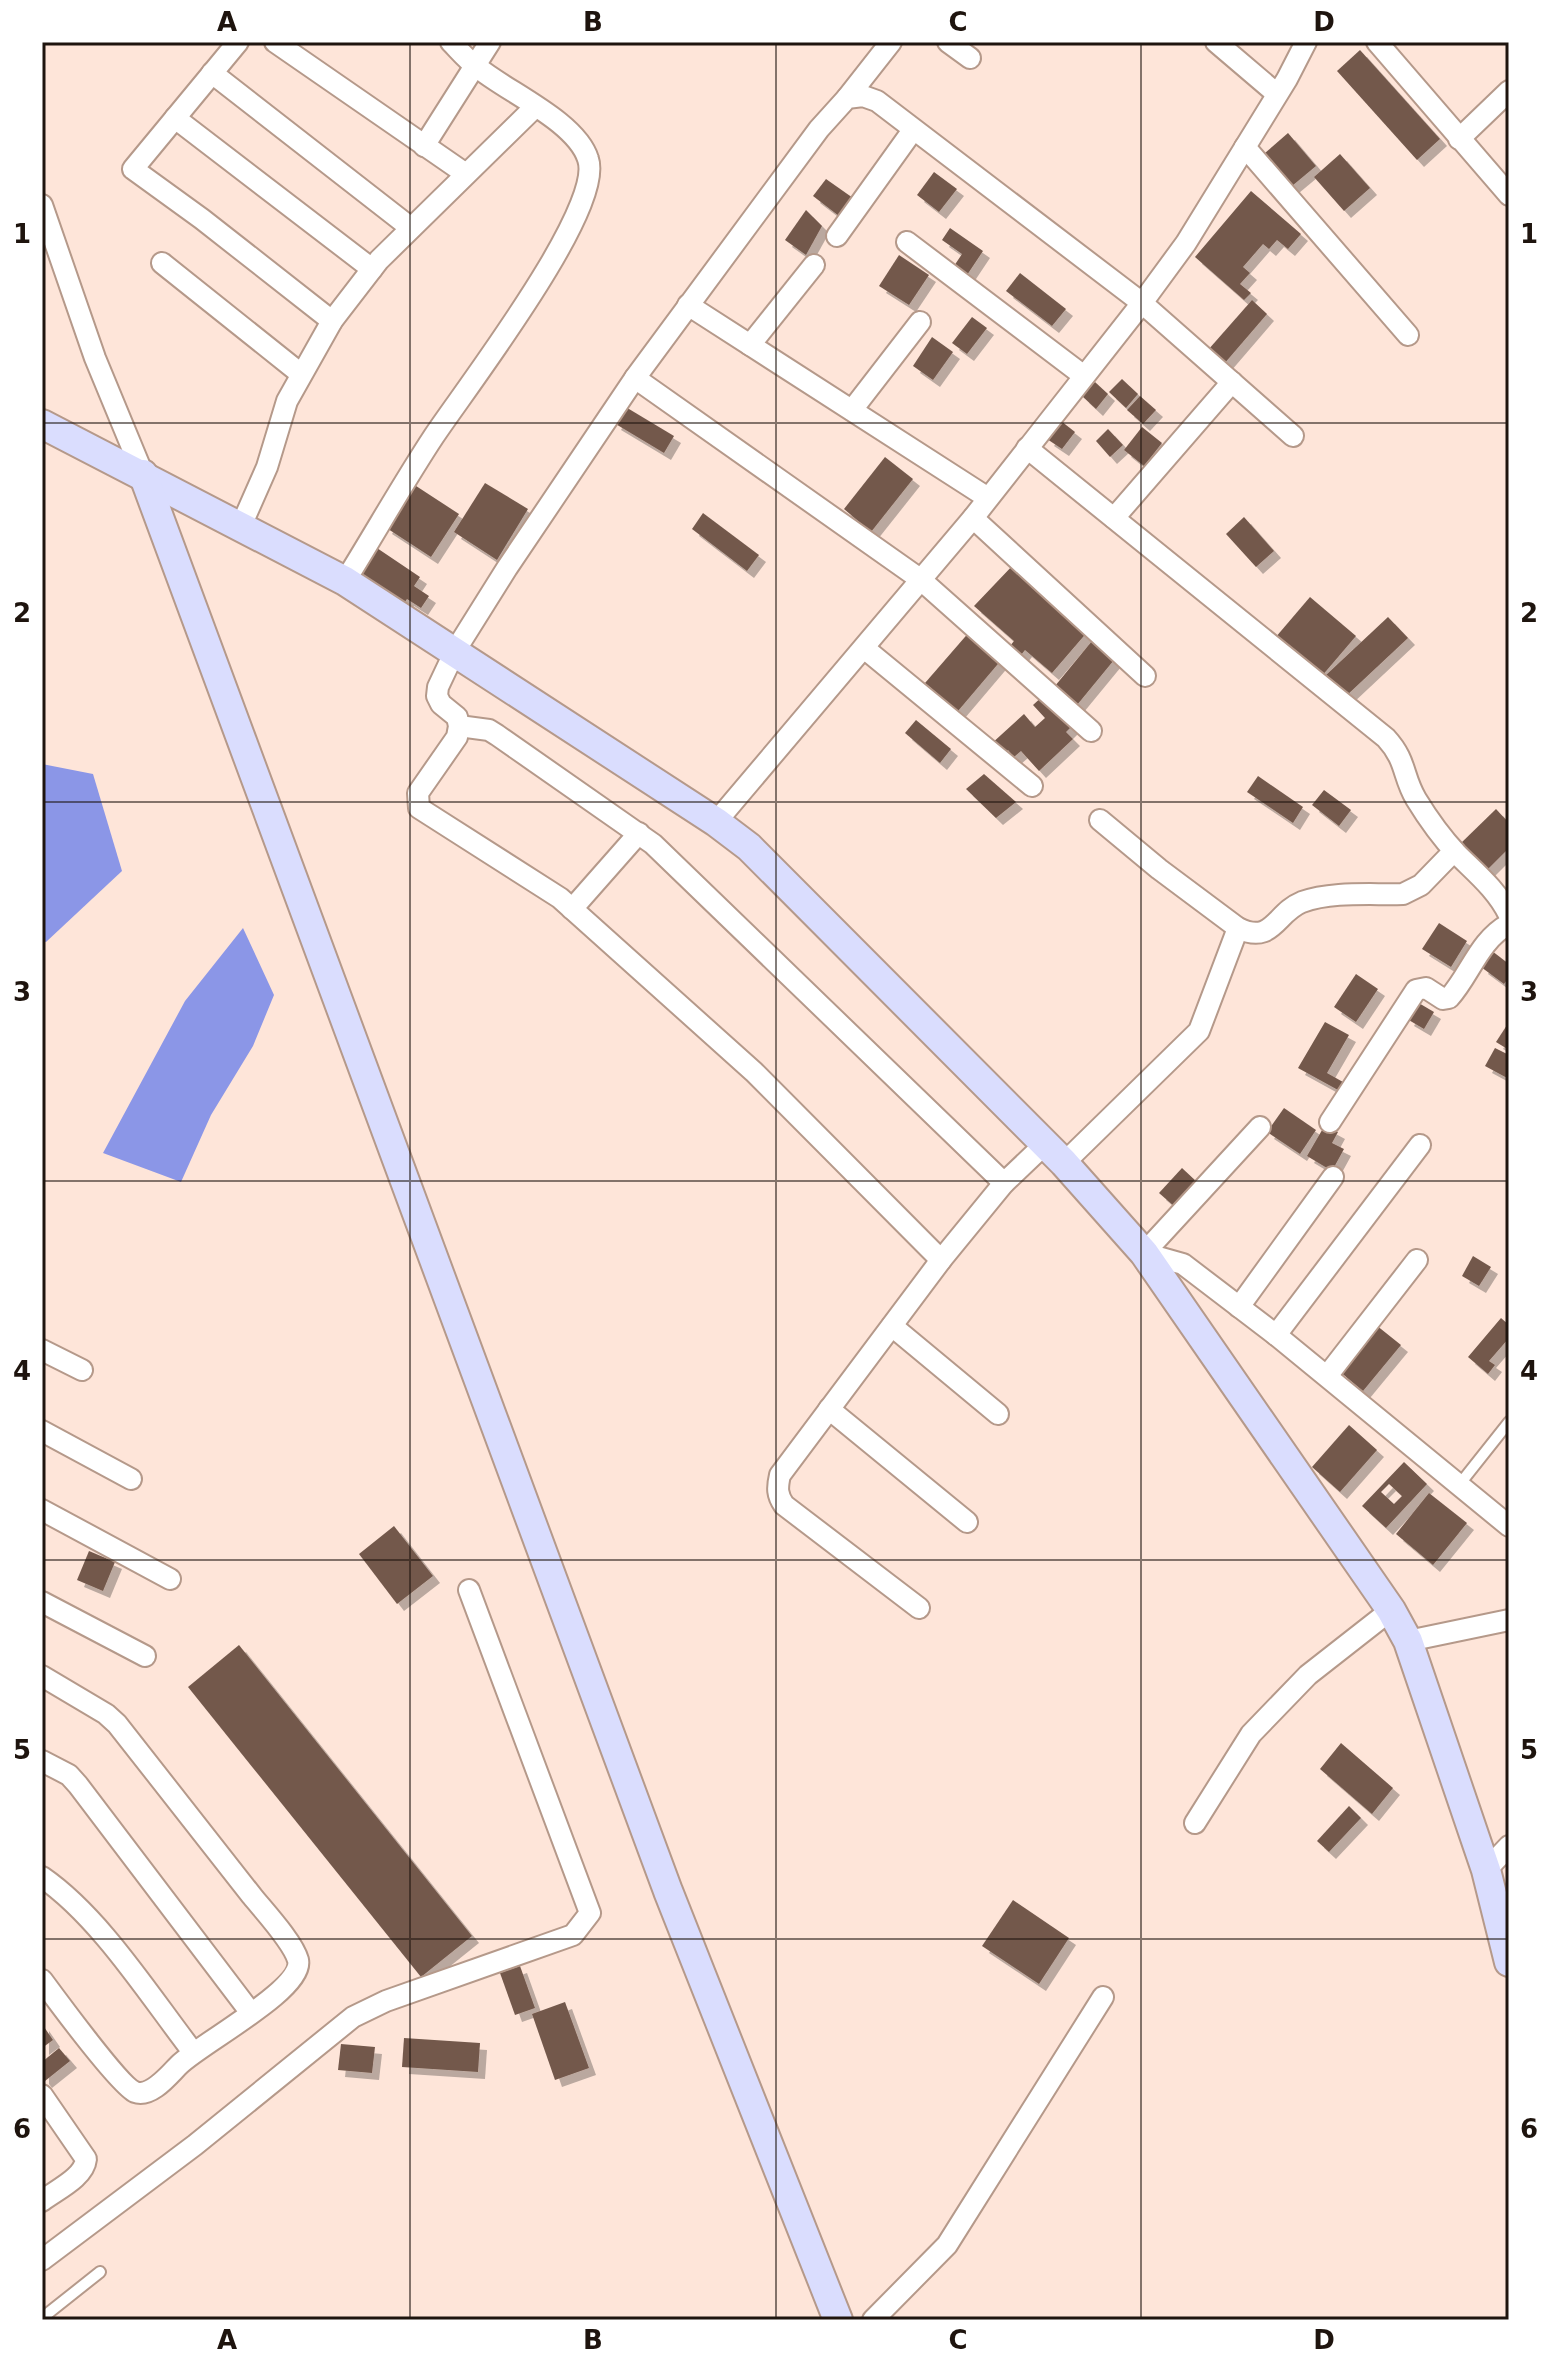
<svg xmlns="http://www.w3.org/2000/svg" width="1551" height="2362" font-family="'DejaVu Sans',sans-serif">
  <defs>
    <filter id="shadow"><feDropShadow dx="7" dy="7" stdDeviation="0" flood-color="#0004"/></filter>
  </defs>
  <rect width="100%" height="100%" fill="#fee5d9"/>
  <g fill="#8b96e7">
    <path d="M42 764 93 774 122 871 46 942 42 941Z"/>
    <path d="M243 928 274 995 253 1046 211 1115 181 1182 103 1153 185 1001Z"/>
  </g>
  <g fill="#73594c" fill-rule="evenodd" filter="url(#shadow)">
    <path d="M1360 50 1440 139 1417 160 1337 71Z"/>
    <path d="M1288 133 1316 166 1292 186 1265 153Z"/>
    <path d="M1340 154 1370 188 1344 211 1314 177Z"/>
    <path d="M934 172 957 189 939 212 917 195Z"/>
    <path d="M826 179 853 198 839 216 813 196Z"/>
    <path d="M1251 191 1301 234 1288 249 1277 240 1269 249 1263 244 1243 267 1250 273 1240 284 1251 293 1244 300 1195 257Z"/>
    <path d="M806 210 822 226 806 255 785 240Z"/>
    <path d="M950 228 983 251 967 275 954 266 962 254 942 240Z"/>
    <path d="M899 255 929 275 909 305 879 286Z"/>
    <path d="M1020 273 1066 309 1052 326 1006 291Z"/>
    <path d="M1252 300 1267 314 1224 364 1208 350Z"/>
    <path d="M972 317 987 328 967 354 952 343Z"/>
    <path d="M932 337 953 352 933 380 913 366Z"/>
    <path d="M1122 379 1138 394 1126 408 1109 392Z"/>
    <path d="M1095 382 1108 394 1096 409 1082 396Z"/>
    <path d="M1140 396 1156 410 1143 424 1127 410Z"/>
    <path d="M624 406 674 436 664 453 614 423Z"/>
    <path d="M1061 421 1075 432 1062 449 1047 439Z"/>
    <path d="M1142 427 1162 443 1144 466 1124 450Z"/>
    <path d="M1108 429 1123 445 1110 457 1096 441Z"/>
    <path d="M885 457 913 479 871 532 844 509Z"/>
    <path d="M485 483 528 509 497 560 454 532Z"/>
    <path d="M413 484 459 514 431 557 385 527Z"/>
    <path d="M703 513 759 555 747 571 692 529Z"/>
    <path d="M1244 517 1274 551 1256 567 1226 534Z"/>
    <path d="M371 544 420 577 414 586 429 596 421 608 407 599 402 606 352 574Z"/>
    <path d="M1015 563 1089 630 1052 673 1025 650 1017 660 1006 651 1014 641 974 606Z"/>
    <path d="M1310 597 1356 636 1321 677 1275 638Z"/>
    <path d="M1388 617 1408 638 1345 697 1325 676Z"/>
    <path d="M971 630 1003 658 958 711 925 683Z"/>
    <path d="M1092 641 1114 660 1077 705 1055 686Z"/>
    <path d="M1044 695 1072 726 1066 732 1073 739 1039 771 1021 751 1014 757 1008 750 1001 757 990 745 1024 714 1035 727 1045 718 1033 705Z"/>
    <path d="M916 720 951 749 940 763 905 733Z"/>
    <path d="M984 774 1016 802 996 818 966 789Z"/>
    <path d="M1258 776 1303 807 1293 823 1247 792Z"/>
    <path d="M1324 790 1351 810 1339 826 1312 805Z"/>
    <path d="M1496 809 1509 823V848L1485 872 1459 845Z"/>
    <path d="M1439 923 1467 941 1451 967 1422 949Z"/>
    <path d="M1492 951 1509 964V977L1504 984 1481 967Z"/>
    <path d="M1356 974 1378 989 1356 1022 1334 1007Z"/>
    <path d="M1417 1002 1434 1012 1424 1029 1407 1019Z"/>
    <path d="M1325 1022 1349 1035 1327 1073 1343 1082 1338 1090 1298 1068Z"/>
    <path d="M1507 1025 1509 1026V1050L1496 1042Z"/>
    <path d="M1495 1048 1509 1055V1079L1485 1066Z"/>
    <path d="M1284 1108 1316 1130 1300 1154 1267 1132Z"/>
    <path d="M1325 1125 1338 1132 1332 1143 1344 1149 1332 1171 1307 1156Z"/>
    <path d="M1182 1168 1197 1182 1175 1207 1159 1193Z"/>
    <path d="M1473 1256 1491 1267 1479 1286 1462 1276Z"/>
    <path d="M1501 1318 1509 1325V1338L1489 1361 1495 1365 1488 1374 1468 1357Z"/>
    <path d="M1376 1325 1401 1345 1363 1391 1339 1371Z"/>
    <path d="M1349 1425 1377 1450 1340 1492 1312 1467Z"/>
    <path d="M1404 1462 1427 1484 1386 1528 1362 1506ZM1389 1484 1402 1496 1394 1504 1381 1492Z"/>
    <path d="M1429 1493 1467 1523 1433 1565 1396 1534Z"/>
    <path d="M394 1526 433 1576 397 1604 359 1554Z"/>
    <path d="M89 1551 115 1562 103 1591 77 1580Z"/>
    <path d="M239 1645 472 1936 421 1977 188 1687Z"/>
    <path d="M1341 1743 1393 1788 1372 1814 1320 1769Z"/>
    <path d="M1349 1806 1361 1818 1329 1852 1317 1841Z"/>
    <path d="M1013 1900 1069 1938 1039 1984 982 1946Z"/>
    <path d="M520 1966 535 2008 515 2015 500 1973Z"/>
    <path d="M565 2002 589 2068 555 2080 532 2014Z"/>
    <path d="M42 2024 53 2040 42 2048Z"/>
    <path d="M404 2038 480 2043 478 2072 402 2067Z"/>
    <path d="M341 2044 375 2047 372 2073 338 2070Z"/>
    <path d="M59 2048 70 2061 45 2081 42 2077V2062Z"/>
  </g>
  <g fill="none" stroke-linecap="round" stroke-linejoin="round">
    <g stroke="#b5998a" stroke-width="14">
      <g id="lane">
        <path d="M1459 1485 1509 1422"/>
        <path d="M42 2318 100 2272"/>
      </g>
    </g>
    <g stroke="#b5998a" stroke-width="24">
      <g id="street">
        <path d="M238 42 133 169 202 219 332 321"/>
        <path d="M275 42 466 174"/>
        <path d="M948 42 970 58"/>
        <path d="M1216 42 1277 94"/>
        <path d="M1377 42 1509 195"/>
        <path d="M212 73 411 228"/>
        <path d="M847 98 891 42"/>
        <path d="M175 118 372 269"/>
        <path d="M1459 139 1509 91"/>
        <path d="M424 146 490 42"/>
        <path d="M1245 147 1408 335"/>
        <path d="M42 205 95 358 143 474"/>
        <path d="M837 236 913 130"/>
        <path d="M907 242 1084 376"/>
        <path d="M162 263 301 374"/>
        <path d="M688 305 988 498"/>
        <path d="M750 345 814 265"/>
        <path d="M635 378 920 579 1091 731"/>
        <path d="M852 410 920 322"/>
        <path d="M1027 448 1386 738C1407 761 1402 775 1416 799 1427 817 1442 838 1457 854 1476 873 1497 890 1509 915"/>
        <path d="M973 518 1145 676"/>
        <path d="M1114 518 1232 382"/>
        <path d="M241 526 267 467 287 401 332 321 379 260 535 107"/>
        <path d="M345 581C375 533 403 483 434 436 466 388 605 208 588 159 576 121 507 92 477 67 467 60 459 50 451 42"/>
        <path d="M864 648 1032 786"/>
        <path d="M459 726 489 730 497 735 653 844 1004 1183"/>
        <path d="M1100 820 1159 869 1238 928C1273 945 1275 913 1302 902 1332 891 1372 895 1403 894L1421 885 1454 851"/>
        <path d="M716 822 973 518 1142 303 1186 243 1287 79 1306 42"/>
        <path d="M572 909 639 833"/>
        <path d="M1330 1122 1416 990 1426 988 1443 999 1449 998C1470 975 1479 940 1509 924"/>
        <path d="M1260 1127 1144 1253 1183 1264 1276 1335 1509 1526"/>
        <path d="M1064 1163 1199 1031 1238 928"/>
        <path d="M941 1260 754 1072 560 898 419 808 418 793 457 737 459 726 457 717 441 704 437 696 438 687 455 651 507 568 635 378 819 129 847 98 863 96 877 101 1142 303 1293 436"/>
        <path d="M1239 1307 1333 1177"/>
        <path d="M892 1326 998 1414"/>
        <path d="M1276 1335 1420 1145"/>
        <path d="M42 1350 82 1370"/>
        <path d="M1327 1376 1417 1260"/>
        <path d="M829 1409 967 1522"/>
        <path d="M42 1431 131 1479"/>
        <path d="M42 1510 170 1579"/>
        <path d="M42 1602 145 1656"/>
        <path d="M919 1608 784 1505C777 1495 777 1488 780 1475L941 1260 1004 1183 1045 1144"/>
        <path d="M1408 1641 1509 1620"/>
        <path d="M42 1676 106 1714 117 1724C162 1782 207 1839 252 1896 265 1912 293 1942 298 1960 305 1989 201 2043 179 2065 169 2075 151 2098 135 2092 120 2086 56 1999 42 1980"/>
        <path d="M42 1761 69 1775 78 1785 251 2013"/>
        <path d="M1195 1823 1251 1734 1308 1675 1391 1610"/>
        <path d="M1486 1870 1509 1846"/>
        <path d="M42 1877C100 1917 149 1995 193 2052"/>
        <path d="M42 2095 86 2159C84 2178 56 2190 42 2201"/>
        <path d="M42 2260 195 2145 353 2017 386 2001 573 1935 590 1913 469 1590"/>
        <path d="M873 2320 947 2245 1103 1997"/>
      </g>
    </g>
    <g stroke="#b5998a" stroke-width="32">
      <g id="secondary">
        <path d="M42 424 345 581 716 822 749 847 1064 1163 1144 1253 1391 1610 1408 1641 1486 1870 1509 1962"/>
        <path d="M143 474 668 1891 838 2320"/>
      </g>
    </g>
    <use href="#lane" stroke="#fff" stroke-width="10"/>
    <use href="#street" stroke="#fff" stroke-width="20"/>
    <use href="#secondary" stroke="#daddfe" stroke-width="28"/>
  </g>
  <path fill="none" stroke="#1e140e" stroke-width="2" stroke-opacity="0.55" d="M410 42V2320M776 42V2320M1141 42V2320M42 423H1509M42 802H1509M42 1181H1509M42 1560H1509M42 1939H1509"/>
  <rect width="1551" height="2362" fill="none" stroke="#ffffff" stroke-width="88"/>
  <rect x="44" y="44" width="1463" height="2274" fill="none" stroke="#1e140e" stroke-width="3"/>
  <g font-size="26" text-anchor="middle" font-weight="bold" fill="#1e140e">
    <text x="227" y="31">A</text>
    <text x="593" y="31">B</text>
    <text x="958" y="31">C</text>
    <text x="1324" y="31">D</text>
    <text x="22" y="243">1</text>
    <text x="1529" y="243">1</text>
    <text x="22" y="622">2</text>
    <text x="1529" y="622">2</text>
    <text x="22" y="1001">3</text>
    <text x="1529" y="1001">3</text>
    <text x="22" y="1380">4</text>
    <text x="1529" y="1380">4</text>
    <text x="22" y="1759">5</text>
    <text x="1529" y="1759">5</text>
    <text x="22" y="2138">6</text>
    <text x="1529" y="2138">6</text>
    <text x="227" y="2349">A</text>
    <text x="593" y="2349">B</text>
    <text x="958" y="2349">C</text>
    <text x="1324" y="2349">D</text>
  </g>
</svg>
